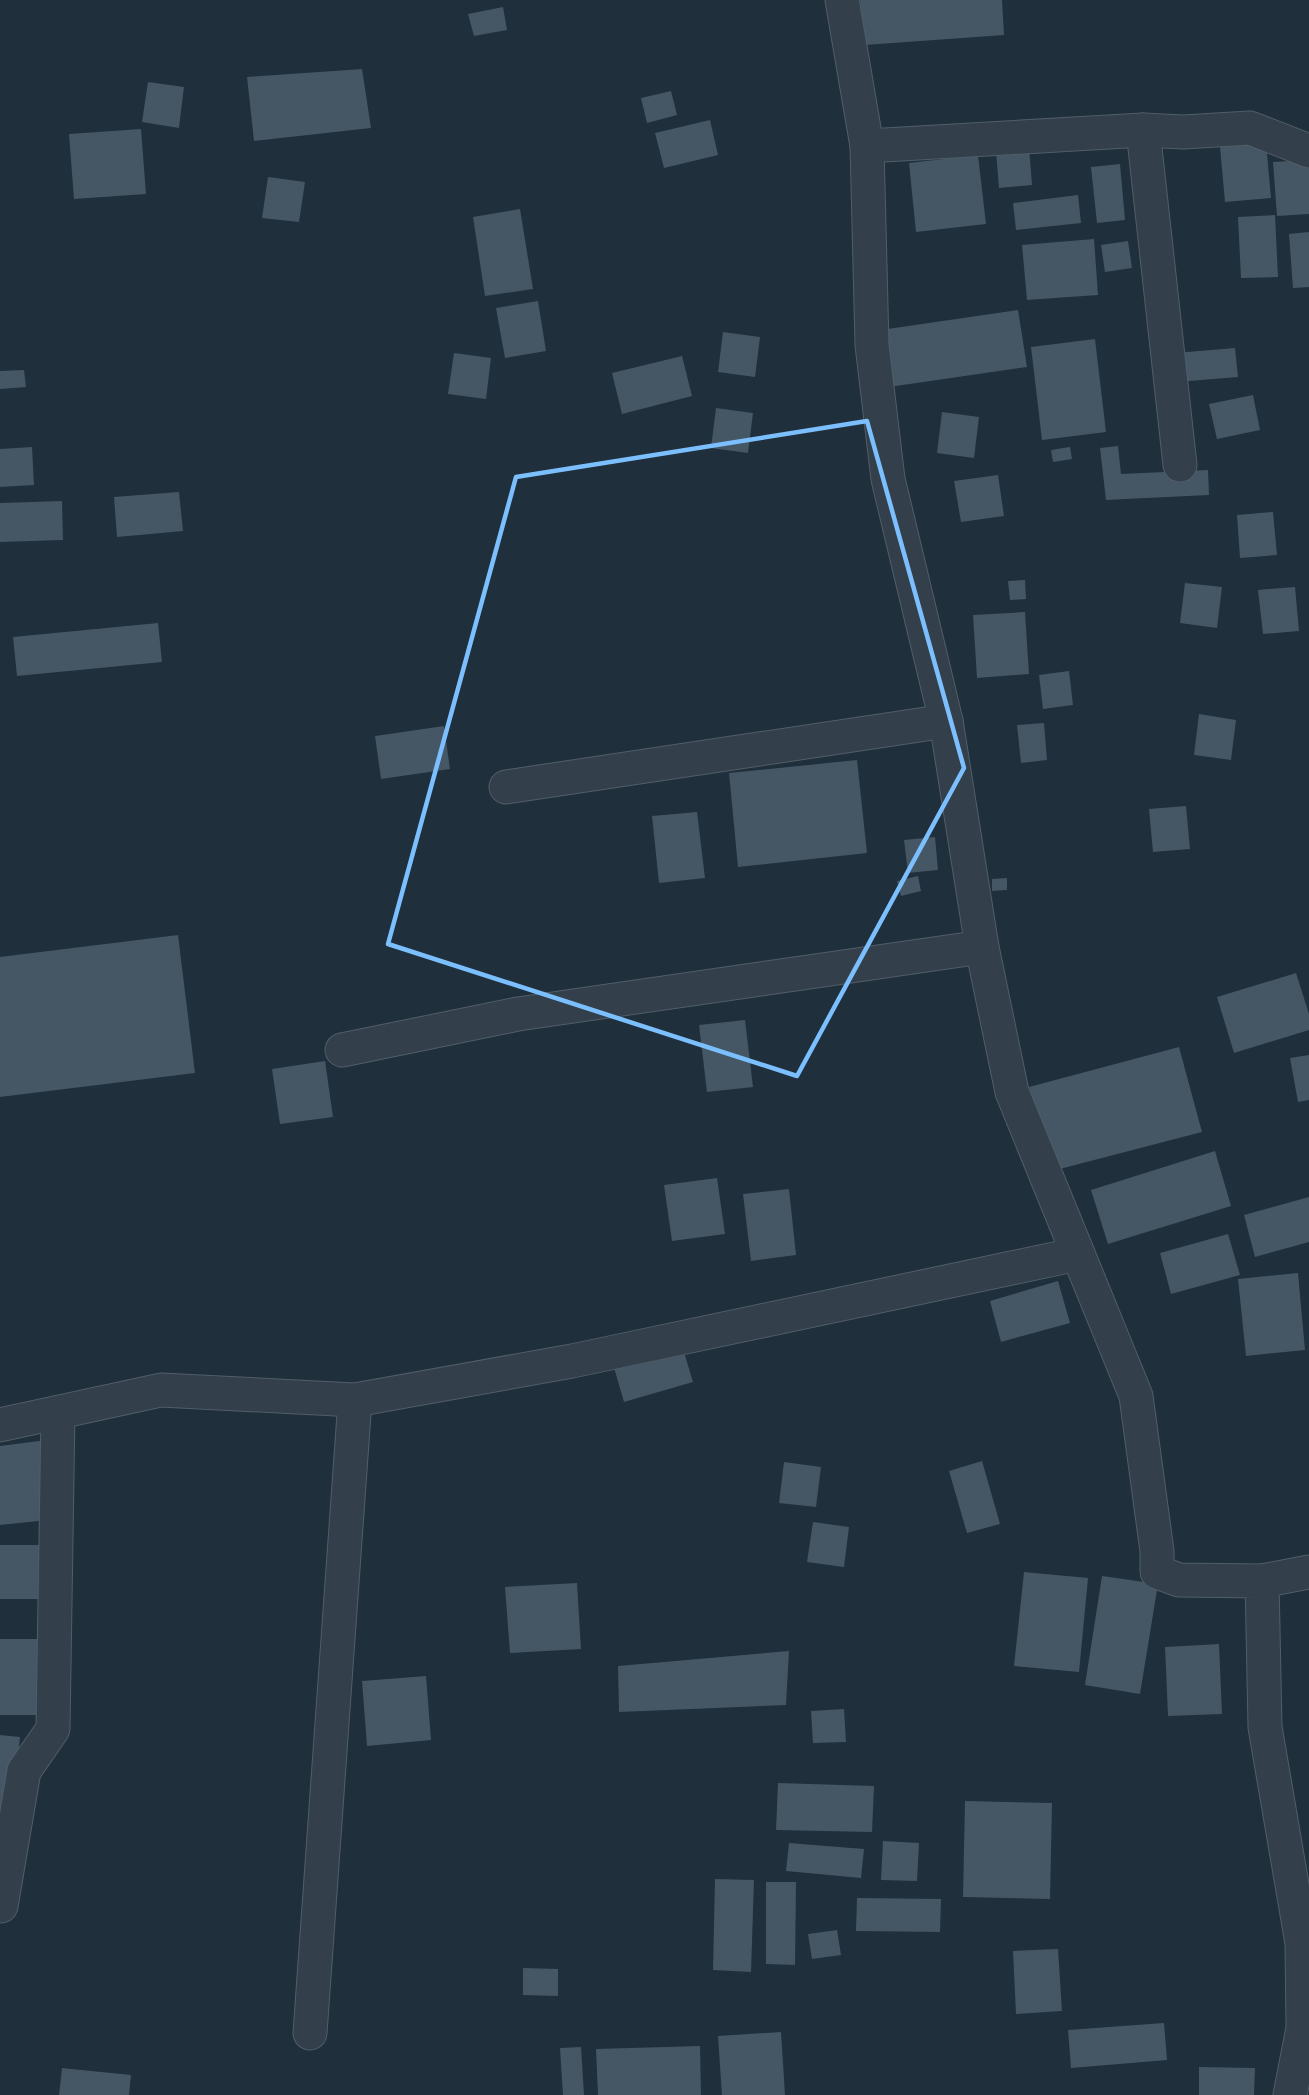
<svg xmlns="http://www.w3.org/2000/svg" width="1309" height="2095" font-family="Roboto,sans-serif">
  <rect width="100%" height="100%" fill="#1f2f3b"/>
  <g fill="#455665">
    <path d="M860 0H1002L1004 35 865 45Z"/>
    <path d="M503 7 507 30 474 36 468 14Z"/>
    <path d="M362 69 371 128 254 141 247 77Z"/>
    <path d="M148 82 184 87 179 128 142 122Z"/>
    <path d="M671 91 677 115 647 123 641 98Z"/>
    <path d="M710 120 718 155 664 168 655 133Z"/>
    <path d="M141 129 146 194 74 199 69 134Z"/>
    <path d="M1266 143 1271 198 1225 202 1220 147Z"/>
    <path d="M1029 148 1032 185 999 188 996 151Z"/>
    <path d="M978 155 986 224 916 232 909 163Z"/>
    <path d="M1309 160V214L1277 216 1273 162Z"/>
    <path d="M1120 164 1125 220 1097 223 1091 167Z"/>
    <path d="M268 177 305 182 299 222 262 218Z"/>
    <path d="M1078 195 1081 223 1016 230 1013 203Z"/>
    <path d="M520 209 533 289 485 296 473 217Z"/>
    <path d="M1275 215 1278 277 1241 278 1238 217Z"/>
    <path d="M1309 232V287L1293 288 1289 234Z"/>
    <path d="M1094 239 1098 295 1027 300 1022 245Z"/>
    <path d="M1128 241 1132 268 1105 272 1101 245Z"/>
    <path d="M538 301 546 351 505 358 496 308Z"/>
    <path d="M1018 310 1027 367 882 388 874 331Z"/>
    <path d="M723 332 760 337 755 377 718 372Z"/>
    <path d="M1095 339 1106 432 1042 440 1031 347Z"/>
    <path d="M1235 348 1238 377 1177 382 1175 353Z"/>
    <path d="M454 353 491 358 486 399 448 394Z"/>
    <path d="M682 356 692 396 622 414 612 373Z"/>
    <path d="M24 370 26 387 0 389V371Z"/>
    <path d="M1253 395 1260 430 1217 439 1209 404Z"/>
    <path d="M716 408 753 413 748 453 711 448Z"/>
    <path d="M942 412 979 417 974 458 937 453Z"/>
    <path d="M1118 446 1121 474 1208 470 1209 495 1106 500 1100 448Z"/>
    <path d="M32 447 34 485 0 487V449Z"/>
    <path d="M1070 447 1072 459 1053 462 1051 450Z"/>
    <path d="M998 475 1004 516 961 522 954 481Z"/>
    <path d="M179 492 183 531 117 537 114 497Z"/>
    <path d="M62 501 63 540 0 542V503Z"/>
    <path d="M1273 512 1277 555 1240 558 1237 515Z"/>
    <path d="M1025 580 1026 599 1010 600 1008 581Z"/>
    <path d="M1185 583 1222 587 1217 628 1180 623Z"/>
    <path d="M1295 587 1299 631 1263 634 1258 590Z"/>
    <path d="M1025 612 1029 674 977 678 973 615Z"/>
    <path d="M158 623 162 662 17 676 13 637Z"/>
    <path d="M1069 671 1073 705 1043 709 1039 675Z"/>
    <path d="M1199 714 1236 720 1231 760 1194 755Z"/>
    <path d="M1044 723 1047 760 1021 763 1017 725Z"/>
    <path d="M444 726 450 769 381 779 375 736Z"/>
    <path d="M857 760 867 853 738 867 729 773Z"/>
    <path d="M1186 806 1190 849 1153 852 1149 809Z"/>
    <path d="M697 812 705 878 659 883 652 816Z"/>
    <path d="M935 837 938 870 908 873 904 840Z"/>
    <path d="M918 876 921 891 901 896 897 881Z"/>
    <path d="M1007 878V890L992 891V879Z"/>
    <path d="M178 935 195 1073 0 1097V957Z"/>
    <path d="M1296 973 1309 1014V1030L1234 1053 1217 997Z"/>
    <path d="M745 1020 753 1087 707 1092 699 1025Z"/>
    <path d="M1179 1047 1202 1132 1052 1171 1029 1087Z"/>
    <path d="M1309 1055V1100L1298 1102 1290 1058Z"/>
    <path d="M325 1061 333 1117 280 1124 272 1069Z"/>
    <path d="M1215 1151 1231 1206 1108 1244 1091 1190Z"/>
    <path d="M717 1178 725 1234 672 1241 664 1185Z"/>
    <path d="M789 1189 796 1255 751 1261 743 1194Z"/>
    <path d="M1309 1197V1242L1255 1257 1244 1215Z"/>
    <path d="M1228 1234 1240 1275 1171 1294 1160 1253Z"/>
    <path d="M1298 1273 1305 1350 1246 1356 1238 1279Z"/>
    <path d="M1058 1281 1070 1323 1001 1342 990 1301Z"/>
    <path d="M681 1342 693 1382 624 1402 612 1361Z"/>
    <path d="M47 1440 48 1520 0 1525V1446Z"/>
    <path d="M982 1461 1000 1524 967 1533 949 1471Z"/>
    <path d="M784 1462 821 1467 816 1507 779 1503Z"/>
    <path d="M813 1522 849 1527 844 1567 807 1562Z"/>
    <rect x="0" y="1545" width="46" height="54"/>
    <path d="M1024 1572 1088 1578 1079 1672 1014 1666Z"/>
    <path d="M1102 1576 1158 1584 1140 1694 1085 1685Z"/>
    <path d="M577 1583 581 1649 510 1653 505 1587Z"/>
    <path d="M0 1639H45L46 1715H0Z"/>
    <path d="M1219 1644 1222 1714 1168 1716 1165 1647Z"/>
    <path d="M789 1651 786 1705 619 1712 618 1666Z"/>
    <path d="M426 1676 431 1740 367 1746 362 1681Z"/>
    <path d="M844 1709 846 1742 813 1743 811 1711Z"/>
    <path d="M0 1735 20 1737 10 1837 0 1836Z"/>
    <path d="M778 1783 874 1786 872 1832 776 1830Z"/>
    <path d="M965 1801 1052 1803 1050 1899 963 1897Z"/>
    <path d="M883 1841 919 1843 917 1881 881 1880Z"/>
    <path d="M789 1843 864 1849 861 1878 786 1871Z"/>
    <path d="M715 1879 754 1880 751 1972 713 1970Z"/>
    <path d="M766 1882H796L795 1965 766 1964Z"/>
    <path d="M857 1898 941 1899 940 1932 856 1931Z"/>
    <path d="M837 1930 841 1955 812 1959 808 1934Z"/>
    <path d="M1058 1949 1062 2011 1016 2014 1013 1951Z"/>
    <path d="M523 1968 558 1969V1996L523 1995Z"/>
    <path d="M1164 2023 1167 2060 1071 2068 1068 2030Z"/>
    <path d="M781 2032 785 2095H722L718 2036Z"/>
    <path d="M700 2046 701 2095H598L596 2049Z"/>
    <path d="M581 2047 584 2095H563L560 2048Z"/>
    <path d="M1199 2067 1255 2068 1254 2095H1199Z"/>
    <path d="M62 2068 131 2075 129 2095H59Z"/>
  </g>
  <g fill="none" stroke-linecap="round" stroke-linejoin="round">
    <g stroke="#515e69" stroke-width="35">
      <g id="minor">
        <path d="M842 0 867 146 872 345 888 479 946 721 982 947 1012 1092 1136 1396 1157 1551V1572L1179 1580 1262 1581 1265 1727 1302 1943 1303 2028 1290 2095"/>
        <path d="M1143 130 1180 465"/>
        <path d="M867 146 1143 130 1183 132 1250 128 1309 151"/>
        <path d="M506 787 946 721"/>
        <path d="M342 1050 518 1014 982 947"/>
        <path d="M0 1425 161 1390 355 1400 572 1361 1078 1254"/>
        <path d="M1262 1581 1309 1572"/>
        <path d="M1 1906 24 1771 53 1729 58 1413"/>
        <path d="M310 2033 355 1400"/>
      </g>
    </g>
    <use href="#minor" stroke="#33404b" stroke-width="33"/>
  </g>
  <path fill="none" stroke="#7bbfff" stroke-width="4.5" stroke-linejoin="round" d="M867 421 964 768 797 1076 388 944 516 477Z"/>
</svg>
